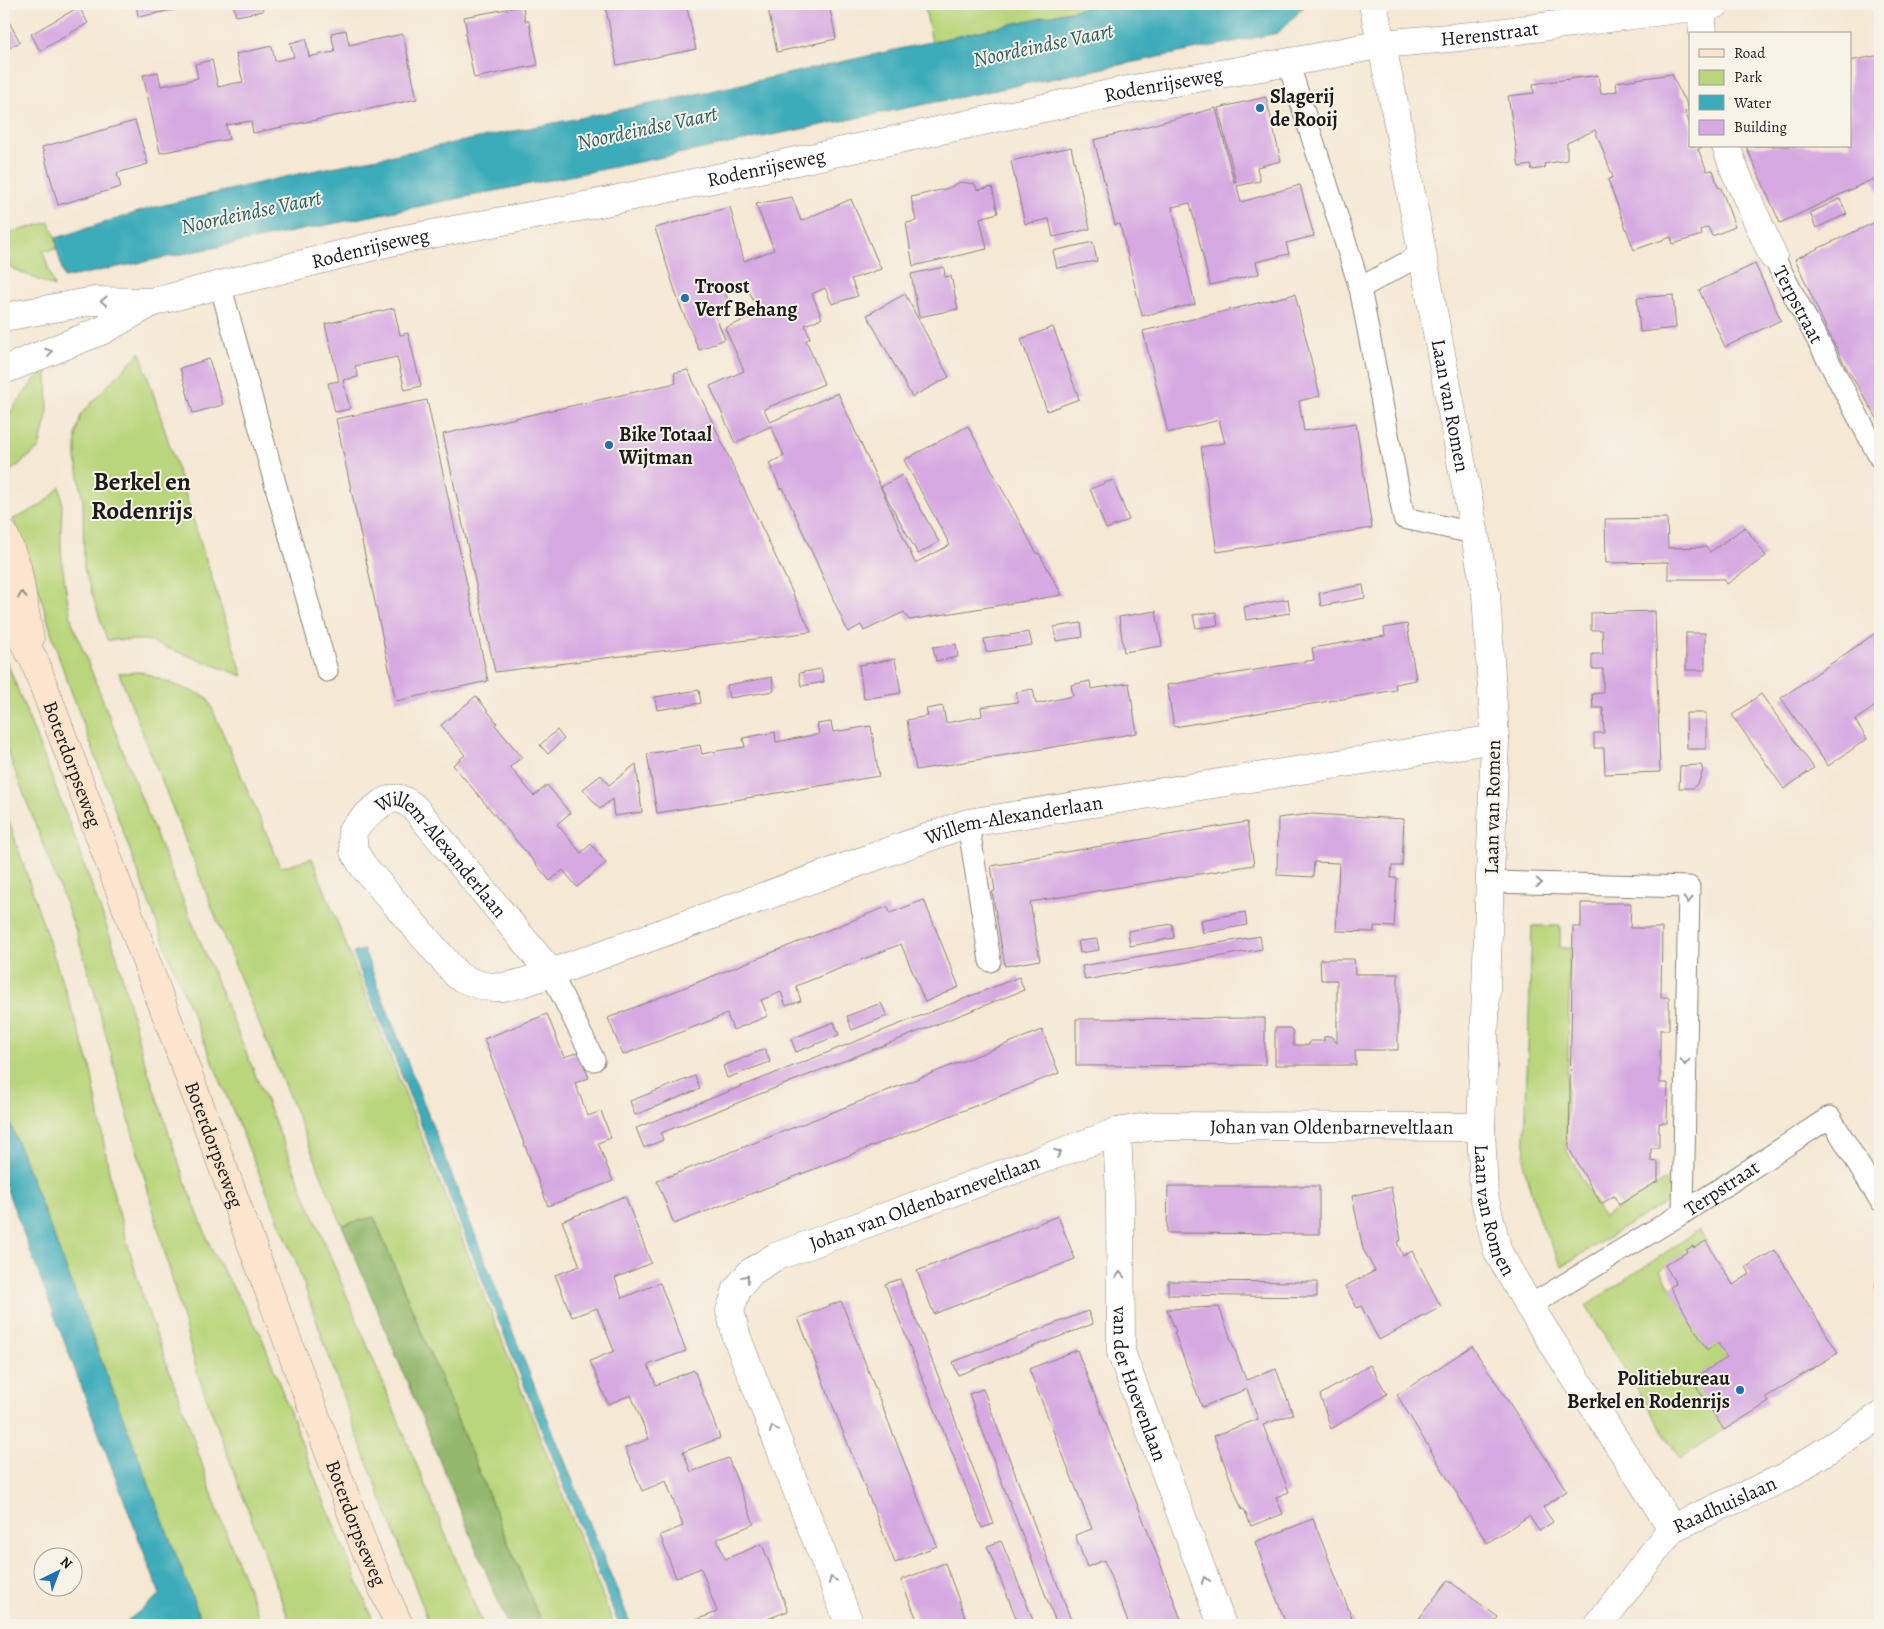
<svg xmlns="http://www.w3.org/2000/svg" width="1884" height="1629" font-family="Alegreya,serif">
  <rect width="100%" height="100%" fill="#f7f3e8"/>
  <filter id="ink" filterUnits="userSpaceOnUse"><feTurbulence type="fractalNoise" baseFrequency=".02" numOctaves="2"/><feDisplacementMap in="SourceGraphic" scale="10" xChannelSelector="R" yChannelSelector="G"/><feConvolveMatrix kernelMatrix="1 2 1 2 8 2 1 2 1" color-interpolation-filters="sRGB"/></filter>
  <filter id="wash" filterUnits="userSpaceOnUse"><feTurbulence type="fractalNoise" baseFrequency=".0096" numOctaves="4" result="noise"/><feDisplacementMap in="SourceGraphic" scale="20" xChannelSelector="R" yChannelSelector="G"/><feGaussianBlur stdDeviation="1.12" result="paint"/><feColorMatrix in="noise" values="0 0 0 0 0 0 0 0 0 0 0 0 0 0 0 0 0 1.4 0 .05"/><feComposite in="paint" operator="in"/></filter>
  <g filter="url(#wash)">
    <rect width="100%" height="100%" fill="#f5e8d4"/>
    <g fill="#bad67c" stroke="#6b794c">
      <path d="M924 4H1101L932 42Z"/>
      <path d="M49 222 56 238 57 249 43 251 54 287C47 283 6 267 5 263 2 256 4 243 4 235Z"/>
      <path d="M140 352 243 676 146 640H107L84 569 83 501 76 458V434L81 414Z"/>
      <path d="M47 370 48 411 39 448 16 467 4 474V421L34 380Z"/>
      <path d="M60 486C64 506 60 525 61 545 62 571 67 597 72 622L154 830 483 1625H430L352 1422 296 1262 173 967 59 658 31 564 13 519C34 510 46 504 60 486Z"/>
      <path d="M4 654 70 825 116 953 141 1050 185 1181 213 1253 261 1335 316 1481 375 1625H291L198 1375 93 987 76 931 4 742Z"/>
      <path d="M141 672 207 697 281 867 312 858 614 1625H542L374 1217 342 1225 234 963 119 673Z"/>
      <path d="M4 806 90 1065 112 1188 143 1298 191 1431 217 1509 262 1625H203L4 1107Z"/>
      <path d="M1532 926H1560V948H1570L1566 1149 1603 1217 1673 1176 1671 1199 1562 1266 1539 1220 1524 1166Z"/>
      <path d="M1699 1230 1707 1242 1660 1270 1707 1348 1718 1342 1728 1358 1724 1429 1680 1459 1586 1306Z"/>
    </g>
    <path fill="#93b76c" stroke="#586a44" d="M374 1217 542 1625H508L342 1225Z"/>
    <g fill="#3dacba" stroke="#2c646b">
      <path d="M1101 4H1307L1278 33 64 278 57 249 56 238 151 208 302 173 670 100Z"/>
      <path d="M364 950 516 1340 631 1625H619L353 953Z"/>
      <path d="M4 1107 198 1612 203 1625H122L160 1595 4 1182Z"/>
    </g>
    <g id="blocks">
      <g fill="#d6a9e2">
        <path d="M136 4H193V6L138 17Z"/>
        <path d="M233 4H262L263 11 236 16Z"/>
        <path d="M605 4H686L696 49 617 65Z"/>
        <path d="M767 4H829L836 39 777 52Z"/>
        <path d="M523 6 525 21H529L538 65 474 78 465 33 467 32 464 17Z"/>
        <path d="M79 7 88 23 40 51 31 34Z"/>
        <path d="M4 13 20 42 4 51Z"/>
        <path d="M346 30 349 45 403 34 417 99 253 133 251 121 226 125 229 139 160 153 143 75 158 72 161 86 183 82 198 78 195 64 212 60 218 87 230 84 243 82 236 54 272 46 275 61 294 57 290 43 306 39 309 57 322 54 335 52 331 33Z"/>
        <path d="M1880 55V195L1873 179 1780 223 1746 146H1850V61Z"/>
        <path d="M1672 74 1682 97H1684L1689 110 1685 112 1690 124V146H1704L1698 149 1707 171 1713 170 1718 187 1721 188 1735 227 1712 236 1708 227 1700 230 1702 235 1673 244 1671 237 1634 250 1608 180 1613 177 1595 130 1567 143V160L1544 164 1545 168 1532 170 1531 165 1519 167 1508 96 1534 93 1533 84 1598 75 1601 94 1617 91 1616 82Z"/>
        <path d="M1266 97 1281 161 1257 167 1260 181 1237 186 1241 202 1300 185 1314 236 1286 243 1289 254 1256 262 1259 274 1210 285 1190 203 1172 207 1195 304 1142 316 1120 224 1115 225 1094 140 1216 108 1234 182H1236L1218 108Z"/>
        <path d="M135 121 148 164 117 173 121 187 58 205 42 147Z"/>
        <path d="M1071 147 1090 229 1053 237 1049 219 1025 224 1011 161Z"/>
        <path d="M960 182 975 184 977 190 992 187 998 213 980 218 987 249 913 266 906 223 916 221 911 197 949 188Z"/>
        <path d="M792 197 801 221 851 199 881 269 851 279 858 296 832 304 825 288 812 294 822 318 805 325 810 338 806 340 824 384 764 409 770 422 838 393 915 563 950 545 904 460 968 426 1037 554 1039 553 1062 595 909 620 904 612 864 631 861 625 848 632 783 488 781 490 769 463 784 456 771 426 735 443 710 386 744 371 725 328 759 314 747 286 725 292 730 308 715 315 725 339 699 350 679 303 655 228 730 207 744 261 774 250 756 204Z"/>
        <path d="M1840 199 1847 214 1816 228 1810 213Z"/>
        <path d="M1880 220V423L1845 365 1826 328 1795 259Z"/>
        <path d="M1093 242 1097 261 1057 268 1053 251Z"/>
        <path d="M1755 264 1781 320 1725 347 1699 290Z"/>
        <path d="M944 267 945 277 951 276 958 309 919 317 911 274Z"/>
        <path d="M905 294 949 377 912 397 867 315Z"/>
        <path d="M1295 294 1320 396 1299 401 1304 431 1356 423 1372 528 1217 552 1201 447 1225 443 1219 420 1168 433 1143 331Z"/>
        <path d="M1673 295 1676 328 1640 332 1637 298Z"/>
        <path d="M394 308 400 335 408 333 421 386 405 390 397 357 355 366 358 377 343 380 350 409 335 412 328 383 339 381 325 324Z"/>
        <path d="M1053 327 1079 399 1047 411 1021 339Z"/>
        <path d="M209 359 223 405 193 413 180 368Z"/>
        <path d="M688 370 811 632 495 672 443 434 676 383 674 373Z"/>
        <path d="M427 400 488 681 396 701 336 419Z"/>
        <path d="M902 475 939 542 918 554 881 487Z"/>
        <path d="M1113 480 1129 520 1106 529 1090 489Z"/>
        <path d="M1667 518 1668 548 1706 547 1710 552 1745 527 1766 556 1727 584 1724 579H1668V562L1606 563 1605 519Z"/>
        <path d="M1363 585 1365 598 1321 606 1319 593Z"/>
        <path d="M1288 599 1290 613 1246 620 1244 607Z"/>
        <path d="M1156 611 1162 646 1124 652 1119 617Z"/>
        <path d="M1655 611 1660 772 1605 774 1604 748H1594V733H1604L1603 708H1593L1592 694 1603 693V669H1592V654H1603L1602 630H1591V613Z"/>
        <path d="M1216 612 1218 625 1196 628 1193 615Z"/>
        <path d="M1081 623 1083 637 1056 641 1054 627Z"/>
        <path d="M1407 624 1416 680 1395 684 1396 690 1174 727 1167 685 1314 660 1312 648 1385 636 1384 628Z"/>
        <path d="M1880 630V703L1855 720 1867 739 1828 766 1781 698Z"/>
        <path d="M1029 632 1032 645 986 652 984 639Z"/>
        <rect x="1686" y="633" width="19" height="37"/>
        <path d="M956 644 958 657 936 661 933 647Z"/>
        <path d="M895 659 901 693 864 699 859 665Z"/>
        <path d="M821 669 824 682 801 686 799 673Z"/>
        <path d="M772 677 774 691 729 698 727 685Z"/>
        <path d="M1090 681 1091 689 1129 683 1137 733 916 770 907 720 928 716 926 709 943 706 946 723 982 716 981 707 1018 702 1016 692 1033 689 1036 704 1073 696 1071 685Z"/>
        <path d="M699 690 701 703 657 710 655 697Z"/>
        <path d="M1761 694 1814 768 1784 789 1732 715Z"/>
        <path d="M476 696 497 723 495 725 522 757 510 767 534 796 547 785 570 813 557 824 581 853 591 844 606 863 577 887 563 870 550 881 453 765 465 755 441 725Z"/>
        <path d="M1686 713H1706V749H1687Z"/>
        <path d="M831 722 833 732 871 726 879 776 657 813 647 754 700 745 702 754 723 750 745 747 743 738 775 732 776 742 819 734 817 724Z"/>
        <path d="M557 730 564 739 548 754 540 745Z"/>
        <path d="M636 764 642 812 614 816 612 799 600 809 583 789 601 775 609 785Z"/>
        <path d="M1701 765 1703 770 1699 782 1693 788H1679L1680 766Z"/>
        <path d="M1311 814 1404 819 1402 866H1392L1391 878H1397L1394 927 1374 926V932L1336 931 1339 863 1314 862 1313 877 1277 875 1278 818Z"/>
        <path d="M1247 822 1254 865 1030 902 1040 960 1005 966 992 892 995 891 991 866 1023 861V859Z"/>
        <path d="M924 900 959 987 925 1002 901 944 796 986 801 1001 786 1006 781 992 761 1000 768 1016 733 1030 727 1014 623 1055 608 1018 886 907H888L890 913Z"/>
        <path d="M1581 903H1631L1630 928H1662L1661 997H1669V1030H1660V1083H1668L1667 1123H1659V1148H1651V1161L1658 1162V1181L1619 1205 1614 1196 1601 1204 1569 1149 1573 927H1581Z"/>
        <path d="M1245 912 1247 925 1203 933 1201 920Z"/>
        <path d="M1172 924 1174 938 1130 946 1128 931Z"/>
        <path d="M1260 936 1262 949 1085 980 1082 966Z"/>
        <path d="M1097 939 1099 950 1080 953 1078 941Z"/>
        <path d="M1320 959H1354L1355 974H1398V1050H1355L1356 1065H1275V1028H1290L1293 1032V1045H1309L1310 1041H1324V1037L1331 1036 1337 1043V980H1321Z"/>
        <path d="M1019 977 1024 990 661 1133 663 1140 644 1148 636 1128Z"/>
        <path d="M881 1003 887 1016 852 1030 847 1016Z"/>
        <path d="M547 1014 564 1057 579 1052 589 1078 575 1083 588 1116 601 1111 611 1138 598 1143 613 1181 548 1206 484 1039Z"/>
        <path d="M1265 1018V1065L1076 1066V1019Z"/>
        <path d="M834 1022 839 1035 796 1052 791 1039Z"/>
        <path d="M1042 1030 1059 1073 674 1224 657 1181Z"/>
        <path d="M765 1049 770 1062 727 1078 723 1066Z"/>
        <path d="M695 1076 700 1089 635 1115 630 1101Z"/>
        <path d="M1168 1186H1319V1234L1167 1233Z"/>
        <path d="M1391 1187 1401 1240 1397 1242 1403 1256 1412 1251 1441 1307 1379 1340 1361 1306 1357 1308 1345 1286 1375 1271 1363 1249 1352 1196Z"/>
        <path d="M625 1196 651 1263 615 1278 622 1298 660 1283 686 1351 648 1365 656 1385 694 1370 720 1438 683 1452 691 1472 728 1458 754 1524 717 1539 725 1559 762 1544 788 1611 752 1625H695L693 1621 717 1612 701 1568 676 1578 660 1535 683 1526 666 1481 642 1491 625 1448 649 1439 631 1395 608 1404 590 1361 614 1351 597 1308 572 1317 555 1275 580 1266 562 1221Z"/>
        <path d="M1058 1216 1075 1259 934 1314 917 1271Z"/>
        <path d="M1706 1241 1733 1285 1750 1274 1746 1267 1775 1250 1838 1353 1766 1397 1769 1402 1724 1430 1692 1379 1727 1358 1718 1343 1707 1350 1670 1287 1676 1284 1665 1265 1687 1252 1686 1250 1693 1246 1694 1248Z"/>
        <path d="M900 1279 941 1383 994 1524 982 1528 885 1284Z"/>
        <path d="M1168 1281 1317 1282V1297L1168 1295Z"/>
        <path d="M1880 1283V1294L1875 1286Z"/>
        <path d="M841 1301 937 1546 895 1563 798 1318Z"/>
        <path d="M1219 1307 1246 1380 1276 1369 1293 1414 1263 1425 1289 1492 1276 1497 1283 1514 1251 1526 1244 1509 1242 1510 1214 1436 1258 1419 1247 1389 1202 1407 1174 1332H1176L1167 1309Z"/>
        <path d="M1088 1311 1093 1324 958 1375 953 1362Z"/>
        <path d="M1472 1346 1567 1491 1543 1507 1553 1522 1539 1531 1529 1516 1487 1543 1397 1395Z"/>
        <path d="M1077 1350 1159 1560 1183 1625H1129L1104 1560 1087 1567 1075 1535 1092 1529 1029 1369Z"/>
        <path d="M1370 1365 1387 1394 1331 1429 1320 1395Z"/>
        <path d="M983 1389 1036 1529 1073 1625H1057L995 1464 969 1394Z"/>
        <path d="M1313 1519 1342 1593 1355 1625H1287L1283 1616 1255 1542Z"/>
        <path d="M1001 1541 1016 1577 1035 1625H1019L987 1546Z"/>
        <path d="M945 1563 968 1625H919L901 1580Z"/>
        <path d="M1448 1580 1498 1617 1492 1625H1414Z"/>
      </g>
    </g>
  </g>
  <g filter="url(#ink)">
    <use href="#blocks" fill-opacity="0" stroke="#888278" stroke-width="1"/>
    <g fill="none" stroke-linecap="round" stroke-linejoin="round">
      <g stroke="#888278" stroke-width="23">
        <g id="service">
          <path d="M1288 62 1360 288"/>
          <path d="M1422 254 1360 288 1404 518 1473 533"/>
          <path id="s1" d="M1773 256 1880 458"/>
          <path d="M220 284 327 671"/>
          <path d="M968 823 990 961"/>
          <path d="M1491 882 1689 887 1683 1213"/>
          <path d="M551 973 594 1060"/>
          <path id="s2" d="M1529 1306 1683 1213 1830 1117 1880 1200"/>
        </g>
      </g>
      <g stroke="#888278" stroke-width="29">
        <g id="minor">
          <path d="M1701 6 1703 34"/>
          <path id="s3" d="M1382 44 1482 35 1716 4"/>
          <path d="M1726 146 1735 171 1773 256"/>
          <path id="s4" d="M551 973C513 986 496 996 458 976L363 866 354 851 352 831C361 821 385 794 400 799 405 800 410 805 414 807L551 973 968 823 1495 739"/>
          <path id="s5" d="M1117 1132 1120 1197 1121 1352 1222 1625"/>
          <path id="s6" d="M850 1625 737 1338 730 1311 737 1289 751 1272 775 1257 1117 1132 1153 1126 1481 1127"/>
        </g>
      </g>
      <g stroke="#888278" stroke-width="29">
        <g id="tertiary">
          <path id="s7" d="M1373 4 1395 108 1486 594 1495 739 1481 1127 1484 1196 1498 1252 1529 1306 1672 1528"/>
          <path d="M4 317 94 301 151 302"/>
          <path id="s8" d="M4 370 103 330 153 302 394 241 595 204 1128 90 1313 58 1382 44"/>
          <path id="s9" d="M1599 1625 1672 1528 1785 1477 1880 1416"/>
        </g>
      </g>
      <g stroke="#888278" stroke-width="29">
        <g id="secondary">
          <path d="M4 534 17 567 30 639"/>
          <path id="s10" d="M4 607 34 660 365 1549 399 1625"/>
        </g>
      </g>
      <use href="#service" stroke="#fff" stroke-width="21"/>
      <use href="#minor" stroke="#fff" stroke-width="28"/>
      <use href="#tertiary" stroke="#fff" stroke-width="28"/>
      <use href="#secondary" stroke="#fce5cf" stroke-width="28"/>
    </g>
    <defs><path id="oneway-chevron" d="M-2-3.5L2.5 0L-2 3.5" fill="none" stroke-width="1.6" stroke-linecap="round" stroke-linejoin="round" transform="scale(1.25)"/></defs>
    <g stroke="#999">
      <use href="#oneway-chevron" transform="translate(104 301) rotate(-179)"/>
      <use href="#oneway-chevron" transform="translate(49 352) rotate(-21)"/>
      <use href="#oneway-chevron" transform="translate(1539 883) rotate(2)"/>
      <use href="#oneway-chevron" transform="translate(1688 900) rotate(91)"/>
      <use href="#oneway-chevron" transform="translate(1685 1062) rotate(91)"/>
      <use href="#oneway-chevron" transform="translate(1058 1153) rotate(-20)"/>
      <use href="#oneway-chevron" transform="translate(1120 1275) rotate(-90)"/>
      <use href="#oneway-chevron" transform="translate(746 1278) rotate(-50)"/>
      <use href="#oneway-chevron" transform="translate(773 1429) rotate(-112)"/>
      <use href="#oneway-chevron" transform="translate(832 1580) rotate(-112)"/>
      <use href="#oneway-chevron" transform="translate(1205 1580) rotate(-110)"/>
    </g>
    <use stroke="#978b7e" href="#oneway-chevron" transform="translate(22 595) rotate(-100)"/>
  </g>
  <g fill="#1f6fb2" stroke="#f7f3e8" stroke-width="2">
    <circle cx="1260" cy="108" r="5"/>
    <circle cx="685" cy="298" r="5"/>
    <circle cx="609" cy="445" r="5"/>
    <circle cx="1740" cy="1390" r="5"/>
  </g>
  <g text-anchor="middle" stroke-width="4" stroke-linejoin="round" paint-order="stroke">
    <g font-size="20" fill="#1c1c1c" stroke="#f7f3e8">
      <text dy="7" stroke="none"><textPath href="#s3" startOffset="108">Herenstraat</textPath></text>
      <text dy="7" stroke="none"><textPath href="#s8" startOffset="1198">Rodenrijseweg</textPath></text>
      <text dy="7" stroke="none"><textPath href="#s8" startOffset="792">Rodenrijseweg</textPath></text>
      <text dy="7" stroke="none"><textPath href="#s8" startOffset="388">Rodenrijseweg</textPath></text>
      <text dy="7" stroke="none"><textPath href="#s1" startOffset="55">Terpstraat</textPath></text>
      <text dy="7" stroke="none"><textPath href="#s7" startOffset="409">Laan van Romen</textPath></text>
      <text dy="7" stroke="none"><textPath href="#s10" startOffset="172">Boterdorpseweg</textPath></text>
      <text transform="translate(1492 807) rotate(-89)" y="7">Laan van Romen</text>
      <text dy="7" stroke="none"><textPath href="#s4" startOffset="1060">Willem-Alexanderlaan</textPath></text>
      <text dy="7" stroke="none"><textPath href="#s4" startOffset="405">Willem-Alexanderlaan</textPath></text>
      <text dy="7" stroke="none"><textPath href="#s6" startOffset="989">Johan van Oldenbarneveltlaan</textPath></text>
      <text dy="7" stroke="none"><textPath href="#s10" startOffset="578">Boterdorpseweg</textPath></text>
      <text dy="7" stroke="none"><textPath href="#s2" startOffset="226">Terpstraat</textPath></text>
      <text dy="7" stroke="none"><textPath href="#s6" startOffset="569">Johan van Oldenbarneveltlaan</textPath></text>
      <text dy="7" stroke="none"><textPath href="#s7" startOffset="1219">Laan van Romen</textPath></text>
      <text dy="7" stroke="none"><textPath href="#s5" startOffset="255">van der Hoevenlaan</textPath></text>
      <text dy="7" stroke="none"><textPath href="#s9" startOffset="179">Raadhuislaan</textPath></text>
      <text dy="7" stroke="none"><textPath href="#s10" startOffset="982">Boterdorpseweg</textPath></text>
    </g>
    <g font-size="20" font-weight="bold" fill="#1c1c1c" stroke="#f7f3e8" text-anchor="start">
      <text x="1270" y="103">Slagerij<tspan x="1270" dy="23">de Rooij</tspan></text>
      <text x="695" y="293">Troost<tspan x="695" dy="23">Verf Behang</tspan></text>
      <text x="619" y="441">Bike Totaal<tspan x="619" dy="23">Wijtman</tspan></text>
      <text x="1730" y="1385" text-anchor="end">Politiebureau<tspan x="1730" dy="23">Berkel en Rodenrijs</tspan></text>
    </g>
    <g font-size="21" font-style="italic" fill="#2b5d63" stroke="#f7f3e8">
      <text transform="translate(1043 45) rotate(-12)" y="7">Noordeindse Vaart</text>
      <text transform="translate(647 128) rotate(-12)" y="7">Noordeindse Vaart</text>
      <text transform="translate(251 212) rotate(-12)" y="7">Noordeindse Vaart</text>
    </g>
    <g font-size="25" font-weight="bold" fill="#1c1c1c" stroke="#f7f3e8">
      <text x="142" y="490">Berkel en<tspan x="142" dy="29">Rodenrijs</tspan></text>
    </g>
  </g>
  <rect width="1884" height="1629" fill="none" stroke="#f7f3e8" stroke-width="20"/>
  <rect x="1689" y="32" width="162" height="115" fill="#f7f3e8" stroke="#9f9d96"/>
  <rect x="1699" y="49" width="25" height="8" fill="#fce5cf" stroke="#9f9d96"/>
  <text x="1734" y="58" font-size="15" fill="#1c1c1c">Road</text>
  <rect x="1699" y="70" width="25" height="15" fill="#bad67c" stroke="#9f9d96"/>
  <text x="1734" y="82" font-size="15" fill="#1c1c1c">Park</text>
  <rect x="1699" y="95" width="25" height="15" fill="#3dacba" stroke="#9f9d96"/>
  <text x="1734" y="108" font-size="15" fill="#1c1c1c">Water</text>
  <rect x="1699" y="120" width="25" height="15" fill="#d6a9e2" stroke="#9f9d96"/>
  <text x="1734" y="132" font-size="15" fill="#1c1c1c">Building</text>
  <g transform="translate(58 1572) rotate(42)"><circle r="24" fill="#f7f3e8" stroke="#9f9d96"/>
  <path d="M0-4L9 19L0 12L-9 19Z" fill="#1f6fb2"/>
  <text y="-8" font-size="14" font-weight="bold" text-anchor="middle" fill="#1c1c1c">N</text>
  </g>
</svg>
